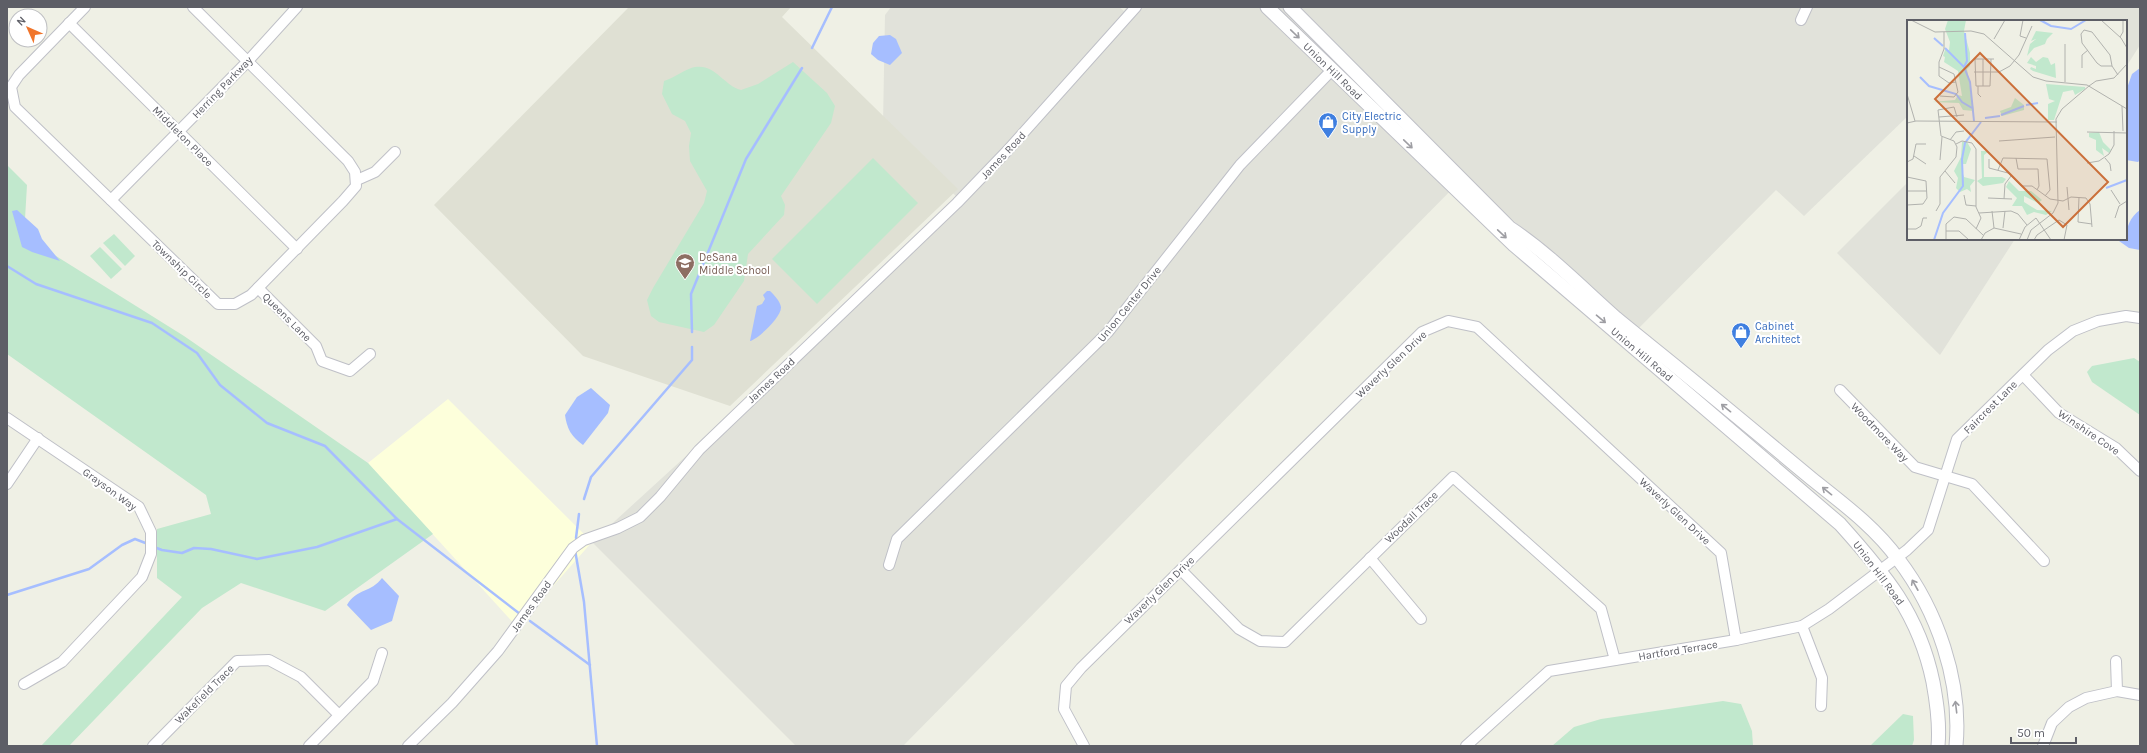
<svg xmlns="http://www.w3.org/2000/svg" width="2147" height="753" font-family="Karla,sans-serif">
  <rect width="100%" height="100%" fill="#eff0e5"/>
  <path fill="#fdffdb" d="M448 399 592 542 517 627 368 463Z"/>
  <g fill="#e1e2da">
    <path d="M891 7H1119L1124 11 1127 7H2140V45L2126 67V21H1908V116L1804 216 1776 190 1637 330 1464 177 903 746H796L592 542 963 203 883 124 885 15Z"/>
    <path d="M1908 182V239H2015L1940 355 1837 253Z"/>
  </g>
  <path fill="#dfe0d3" d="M629 7H791L782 17 958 189 730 406 583 356 434 205Z"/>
  <g fill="#c1e8cd">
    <path d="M793 62 827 93 835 106 831 123 781 196 785 205 784 215 748 254 744 281 714 325 704 332 659 322 651 316 647 300 653 288 704 203 707 191 690 161 689 146 691 133 685 121 672 114 662 94 664 81C674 78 687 68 695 67 716 64 723 85 741 90L758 84Z"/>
    <path d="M873 158 918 203 817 304 772 259Z"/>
    <path d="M7 165 27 185 24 236 184 336 368 463 433 534 325 611 241 583 202 608 69 746H41L182 597 157 578V529L211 514 206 495 7 354Z"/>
    <path d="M114 234 135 256 125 266 103 243Z"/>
    <path d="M100 247 122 269 111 279 90 256Z"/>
    <path d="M2134 358 2140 362V415L2092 382 2087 372 2092 366Z"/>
    <path d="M1723 701 1741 704 1752 731 1753 746H1552L1574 727 1601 719Z"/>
    <path d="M1903 714 1913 716 1914 740 1912 746H1870Z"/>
  </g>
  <g fill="#a6beff">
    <path d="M890 35 896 39 902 53 890 65 878 60 871 54 873 43 879 36Z"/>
    <path d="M2140 68V160L2138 162 2126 160V91L2132 74Z"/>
    <path d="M17 210 38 229 42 239 60 261 32 252 22 247 12 211Z"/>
    <path d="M2140 210V250L2129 248 2119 241 2120 239H2126C2126 228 2130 217 2140 210Z"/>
    <path d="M767 291H770C774 295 780 301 781 307 782 317 758 339 750 341L757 306 762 304 765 299 763 295Z"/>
    <path d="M591 388 610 405 608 413 583 445C571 436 567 429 565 415L577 397Z"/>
    <path d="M382 578 399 596 392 621 371 630 347 605C357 588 371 593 382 578Z"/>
  </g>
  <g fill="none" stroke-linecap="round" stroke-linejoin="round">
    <g stroke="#a6beff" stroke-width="2.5">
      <path d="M812 48 832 7"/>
      <path d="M7 266 36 284 152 323 197 353 220 385 267 423 325 446 397 519 520 614"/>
      <path d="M692 332 691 294 746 159 802 68"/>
      <path d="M584 499 591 477 692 360V347"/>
      <path d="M576 538 579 514"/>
      <path d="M154 547 162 550 182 553 194 548 211 549 257 559 317 547 397 519"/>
      <path d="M575 550 584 602 597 746"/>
      <path d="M7 595 89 569 122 545 135 539 148 544"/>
      <path d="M530 621 590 665"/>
    </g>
    <g stroke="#bfc0c7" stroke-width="12">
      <g id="minor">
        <path d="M85 7 19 75 11 87 15 107 218 304H235L251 295 343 201 356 186 355 172 348 161 193 7"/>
        <path d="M1801 20 1807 7"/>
        <path d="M69 23 297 249"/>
        <path d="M357 180 375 172 395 152"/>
        <path d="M111 200 248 61 297 7"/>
        <path d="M258 288 316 346 322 361 350 371 370 354"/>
        <path d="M2023 375 2059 413 2116 448 2140 471"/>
        <path d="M1840 390 1915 467 1972 484 2044 561"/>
        <path d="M7 418 139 507 151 532V554L142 577 62 662 24 684"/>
        <path d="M7 484 38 438"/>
        <path d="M1370 558 1421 619"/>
        <path d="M889 565 897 539 1108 332 1240 165 1332 70"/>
        <path d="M1181 570 1239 629 1260 641 1285 642 1453 477 1601 609 1615 660"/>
        <path d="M1802 626 1822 678 1821 706"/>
        <path d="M2116 661 2117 691"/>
        <path d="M153 746 237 661 269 660 301 677 339 715"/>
        <path d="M309 746 373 681 382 653"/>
        <path d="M408 746 452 703 498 651 573 548 584 540 618 528 640 517 660 497 699 450 957 203 1007 151 1136 7"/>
        <path d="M1084 746 1064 709 1066 686 1081 668 1422 332 1448 321 1477 327 1721 553 1736 640"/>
        <path d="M1466 746 1549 671 1736 640 1802 626 1829 609 1907 550 1928 530 1957 439 2048 350 2073 331 2098 321 2126 316 2140 318"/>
        <path d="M2043 746 2052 723 2069 707 2086 698 2117 691 2140 695"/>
      </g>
    </g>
    <g stroke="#bfc0c7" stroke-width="15">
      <g id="tertiary">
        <path d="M1267 7 1514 245 1840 524C1885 574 1919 614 1933 682 1937 704 1940 724 1938 746"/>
        <path d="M1290 7 1510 228C1549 254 1581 287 1616 318 1639 337 1662 355 1685 374 1728 409 1770 444 1812 479 1842 503 1875 527 1898 559 1937 610 1962 681 1956 746"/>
      </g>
    </g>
    <use href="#minor" stroke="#fff" stroke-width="10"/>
    <use href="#tertiary" stroke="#fff" stroke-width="13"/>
  </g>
  <defs><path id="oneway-shaft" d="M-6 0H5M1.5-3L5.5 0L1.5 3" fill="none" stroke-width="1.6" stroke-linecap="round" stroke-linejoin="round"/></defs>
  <g stroke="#9e9ea3">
    <use href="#oneway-shaft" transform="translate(1295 34) rotate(44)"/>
    <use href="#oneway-shaft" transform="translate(1408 144) rotate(44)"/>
    <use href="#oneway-shaft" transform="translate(1502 234) rotate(43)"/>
    <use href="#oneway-shaft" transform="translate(1601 319) rotate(40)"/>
    <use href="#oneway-shaft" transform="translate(1726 408) rotate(-141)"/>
    <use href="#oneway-shaft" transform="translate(1827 491) rotate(-141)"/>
    <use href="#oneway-shaft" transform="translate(1915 585) rotate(-119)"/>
    <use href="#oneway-shaft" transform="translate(1956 707) rotate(-97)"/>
  </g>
  <defs>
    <g id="shop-pin" transform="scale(1)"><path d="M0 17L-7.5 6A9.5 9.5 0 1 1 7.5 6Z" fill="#3f7fe0" stroke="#fff"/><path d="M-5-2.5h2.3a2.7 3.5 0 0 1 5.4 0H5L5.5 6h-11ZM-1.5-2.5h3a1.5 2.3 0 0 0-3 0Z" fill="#fff"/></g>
    <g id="school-pin" transform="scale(1)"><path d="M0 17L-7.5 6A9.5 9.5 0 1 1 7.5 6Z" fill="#8d6e63" stroke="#fff"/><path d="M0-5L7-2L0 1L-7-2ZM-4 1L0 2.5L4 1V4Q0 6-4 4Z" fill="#fff"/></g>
  </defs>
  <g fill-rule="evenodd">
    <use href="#shop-pin" x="1328" y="122"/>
    <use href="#school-pin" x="685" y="263"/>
    <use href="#shop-pin" x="1741" y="332"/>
  </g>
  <g text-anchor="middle" stroke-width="4" stroke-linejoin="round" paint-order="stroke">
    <g font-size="11" fill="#5d5e66" stroke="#fff">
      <text transform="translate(1333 71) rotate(44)" y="4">Union Hill Road</text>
      <text transform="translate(222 87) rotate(-46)" y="4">Herring Parkway</text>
      <text transform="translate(183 136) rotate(45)" y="4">Middleton Place</text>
      <text transform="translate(1003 155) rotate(-47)" y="4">James Road</text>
      <text transform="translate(182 269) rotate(44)" y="4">Township Circle</text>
      <text transform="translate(1129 304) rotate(-51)" y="4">Union Center Drive</text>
      <text transform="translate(287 317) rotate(45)" y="4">Queens Lane</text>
      <text transform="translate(1642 354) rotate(40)" y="4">Union Hill Road</text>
      <text transform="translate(1391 364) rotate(-43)" y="4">Waverly Glen Drive</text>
      <text transform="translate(771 380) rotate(-43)" y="4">James Road</text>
      <text transform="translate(1990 407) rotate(-45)" y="4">Faircrest Lane</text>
      <text transform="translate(1880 432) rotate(46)" y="4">Woodmore Way</text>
      <text transform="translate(2089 432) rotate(34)" y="4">Winshire Cove</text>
      <text transform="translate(110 489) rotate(36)" y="4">Grayson Way</text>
      <text transform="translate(1675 511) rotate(43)" y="4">Waverly Glen Drive</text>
      <text transform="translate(1411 517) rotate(-44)" y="4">Woodall Trace</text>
      <text transform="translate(1879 573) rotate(53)" y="4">Union Hill Road</text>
      <text transform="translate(1159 590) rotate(-44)" y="4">Waverly Glen Drive</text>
      <text transform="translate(531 606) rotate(-54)" y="4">James Road</text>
      <text transform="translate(1678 650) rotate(-9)" y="4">Hartford Terrace</text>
      <text transform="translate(204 694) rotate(-45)" y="4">Wakefield Trace</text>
    </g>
    <g font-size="11" fill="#366cbe" stroke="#fff" text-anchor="start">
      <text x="1342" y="120">City Electric<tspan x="1342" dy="13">Supply</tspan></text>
      <text x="1755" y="330">Cabinet<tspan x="1755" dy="13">Architect</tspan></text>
    </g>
    <g font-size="11" fill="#785e54" stroke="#fff" text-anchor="start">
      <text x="699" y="261">DeSana<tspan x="699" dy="13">Middle School</tspan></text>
    </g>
  </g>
  <g transform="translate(1907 20)">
    <rect width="220" height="220" fill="#eff0e5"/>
    <path d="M41 0H59L57 11 63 33V46L60 49 67 91 56 90 52 83 25 82 48 80 51 75 55 76 51 51 37 42 38 37 36 36 38 30H42L43 22 38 9ZM129 11 146 13 140 19 138 24 127 28 120 36 123 24 129 19 124 21ZM124 37 129 42 136 37 141 38 144 45 148 43 149 58 126 51 123 49 124 47 129 49V46L120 43ZM139 64 178 67V69L168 75 166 70 156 72 147 100H141V84L148 81 142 79ZM108 78 117 85V90L95 96 93 91 104 87ZM192 112 196 122 204 130 202 133 195 128 197 136 189 130V120L182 117V113ZM55 122H60L64 129 59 144H55V151L57 157 68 160 63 166 64 172 60 169 53 172 49 168 51 158 47 151 54 137ZM74 131H82L77 135V157H95L99 159 96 163 76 166 70 161 75 158ZM102 161 112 171H124L135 180 131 183 117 176V182L130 190 145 191 139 195 127 192 120 195 115 186H105L110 178 99 167Z" fill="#c1e8cd"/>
    <path fill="none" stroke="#a6beff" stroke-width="2" d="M133 0 144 6 164 9 179 0M27 18 36 26M38 28 57 47 63 62 67 101M57 47 60 41 58 13M13 57 22 66 49 74 55 82 65 88M119 85 131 83M94 95 117 86M78 98 93 96M199 168 220 160M27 220 36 193 56 166 55 139 58 123 74 102"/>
    <path fill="none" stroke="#b1b2ae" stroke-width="1" d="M4 0 28 12 64 11 77 14 126 57 139 61 180 65 220 89M116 0 113 16 119 18M194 0 214 18 220 28M37 12V29L32 42V56L42 63 49 62M213 17 216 12V0M87 19 98 0M76 39V66M84 39 83 66H69L68 39H87M205 46 203 35 185 12 177 10 174 14 175 23 190 43 194 46H205L211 55M32 47 47 54 51 72 47 77 33 76M175 48V35L181 30M67 52H92L103 46 112 35 125 6M158 62V24M71 66V74L74 77M182 66 189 61 207 58 220 44M0 74 8 101M215 86 216 111M32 97 57 95M0 103 9 101 150 102M180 112 220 113M43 120 49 112 57 111M92 121 148 117M49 124 55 121 65 123 69 129V187L74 198 69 209M7 136 19 144M109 138 111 149H131L132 166 130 170M198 138 203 144 204 151M82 139V148L101 153 114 166H125L143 179 156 181 164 177 179 178 183 184 185 207M33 140 35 117M0 142 6 139 9 124H19M180 143 192 141 202 134 207 125V111M91 150 96 138 140 139 143 170 138 176M38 151 48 163M0 157 19 161 20 178 16 184 0 185M160 167 162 190M204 170 213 184M0 171H20M57 175 59 185 69 186M172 177 171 202 185 204M81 178 105 179M97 179 98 164 104 156M29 191 33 184V157L49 137 50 127 47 121 34 116 31 90 47 87 50 97M85 191 87 208M72 193 104 191 111 194 120 205M208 198 212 186 220 181M96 208 98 191M0 209H9L14 206 16 198H20M39 211H52L62 220M39 220V204L47 197 59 199 76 215M74 220 78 213 87 208 114 214M112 220 118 207 129 198 144 220M120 220 124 210 146 193 151 183 149 99 155 89 182 66M127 220 130 215 152 200 160 205 157 220"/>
    <path fill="#cb6f3a" fill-opacity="0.15" stroke="#cb6f3a" stroke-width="2" d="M73 33 201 162 156 207 28 79Z"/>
    <rect width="220" height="220" fill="none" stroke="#5d5e66" stroke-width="2"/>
  </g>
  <rect width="2147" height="753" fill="none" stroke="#5d5e66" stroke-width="16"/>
  <g transform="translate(28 28) rotate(315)"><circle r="19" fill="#ffffff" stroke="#bebfc2"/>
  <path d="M0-3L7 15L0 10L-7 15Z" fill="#f0752b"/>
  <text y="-6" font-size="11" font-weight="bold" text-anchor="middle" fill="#5d5e66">N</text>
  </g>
  <path d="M2011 737v6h65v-6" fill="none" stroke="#5d5e66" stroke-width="2"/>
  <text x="2017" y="737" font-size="12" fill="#5d5e66" stroke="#ffffff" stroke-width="3" paint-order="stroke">50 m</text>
</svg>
